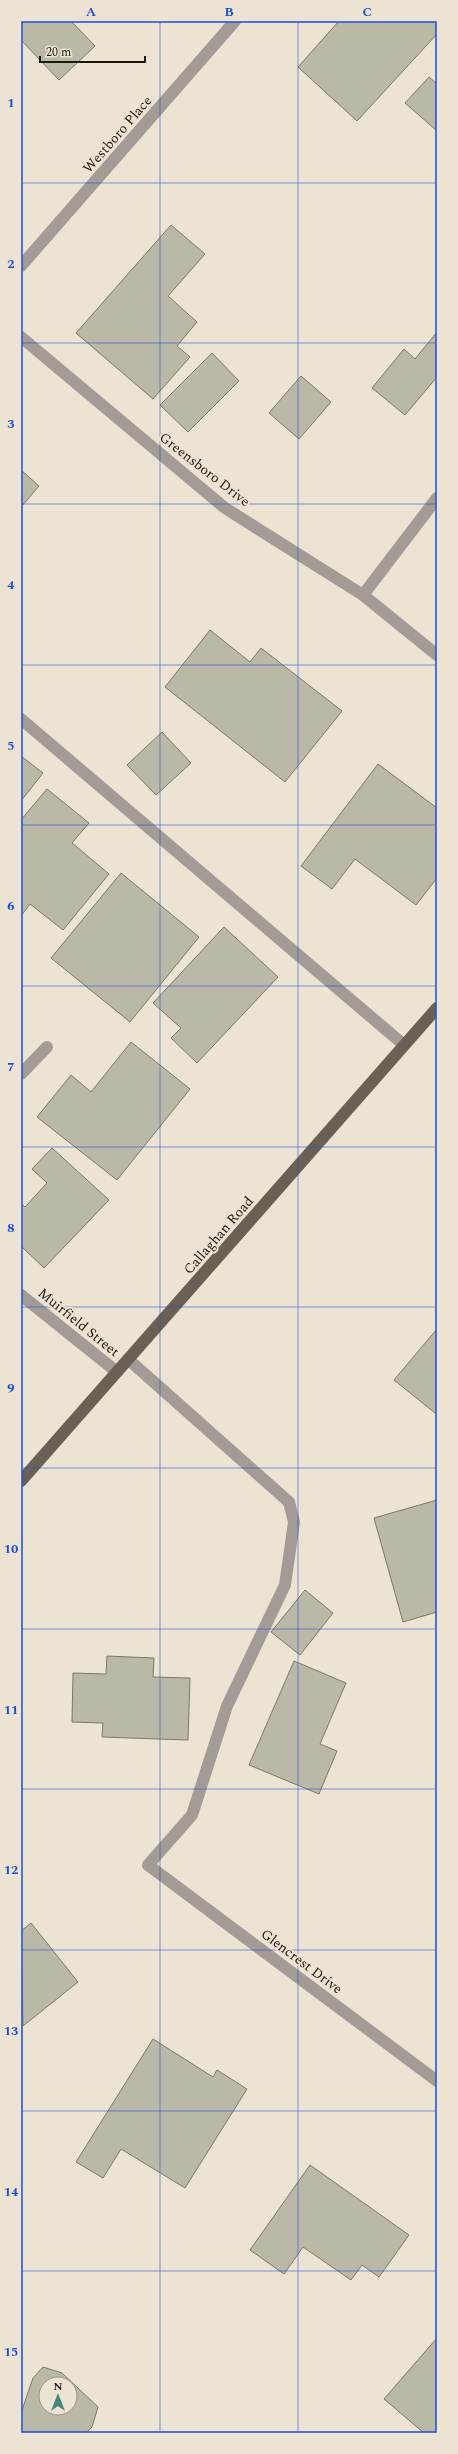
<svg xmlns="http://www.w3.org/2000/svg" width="458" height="2454" font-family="Spectral,serif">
  <rect width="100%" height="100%" fill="#ece3d3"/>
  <g fill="#bab9a7" stroke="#7a7969" fill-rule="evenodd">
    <path d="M21 21H71L95 46 59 80 21 40Z"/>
    <path d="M339 21H437V34L357 121 298 67Z"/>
    <path d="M429 77 437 84 436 130 405 103Z"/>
    <path d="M171 225 205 254 168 296 197 322 177 346 190 357 153 399 76 333Z"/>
    <path d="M437 332V377L405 415 372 388 404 349 415 359Z"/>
    <path d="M212 353 239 381 188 432 160 405Z"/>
    <path d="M301 376 331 402 299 439 269 413Z"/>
    <path d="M21 470 39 486 21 507Z"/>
    <path d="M210 630 250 662 261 648 342 711 285 782 165 687Z"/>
    <path d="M162 732 191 763 156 795 127 765Z"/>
    <path d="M21 756 43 773 21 801Z"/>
    <path d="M378 764 437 808V878L416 905 355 859 332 889 301 866Z"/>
    <path d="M47 789 89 823 72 843 109 874 63 930 30 904 21 916V820Z"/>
    <path d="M121 873 199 937 130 1022 51 958Z"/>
    <path d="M224 927 278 977 197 1063 171 1038 181 1028 153 1003Z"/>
    <path d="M131 1042 190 1089 117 1180 37 1117 71 1075 91 1092Z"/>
    <path d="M52 1148 109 1200 44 1268 21 1246V1203L25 1207 47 1183 32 1169Z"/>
    <path d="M437 1329V1410L435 1413 394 1380Z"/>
    <path d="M437 1500V1612L403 1622 374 1518Z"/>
    <path d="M305 1590 333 1613 300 1655 271 1632Z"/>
    <path d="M107 1656 154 1658 153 1677 190 1678 188 1740 102 1737 103 1723 72 1722 73 1673 106 1674Z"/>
    <path d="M294 1661 346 1683 320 1744 337 1751 319 1794 249 1765Z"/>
    <path d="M31 1923 78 1982 23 2026 21 1931Z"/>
    <path d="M153 2039 213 2077 217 2070 247 2089 185 2188 121 2149 103 2178 76 2162Z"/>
    <path d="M310 2165 409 2235 379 2277 362 2265 351 2280 303 2247 284 2274 250 2250Z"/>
    <path d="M437 2338V2433H424L384 2399Z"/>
    <path d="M43 2367 62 2373 98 2407 92 2427 86 2433H21V2413L33 2378ZM46 2384H70V2408H46Z"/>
  </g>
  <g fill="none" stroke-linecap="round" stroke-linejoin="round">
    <g stroke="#a29b96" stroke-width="12">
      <path d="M21 266 235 21"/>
      <path d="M21 337 225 508 363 595 437 655"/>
      <path d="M363 595 437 498"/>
      <path d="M21 719 404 1045"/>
      <path d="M21 1074 47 1047"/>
      <path d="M21 1295 117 1372"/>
      <path d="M129 1360 289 1502 294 1522 285 1585 227 1706 192 1815 148 1865 437 2081"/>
    </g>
    <path stroke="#6a6056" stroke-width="12" d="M21 1481 437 1008"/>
  </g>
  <path fill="none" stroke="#1d4ed8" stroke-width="1" stroke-opacity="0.55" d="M160 21V2433M298 21V2433M21 183H437M21 343H437M21 504H437M21 665H437M21 825H437M21 986H437M21 1147H437M21 1307H437M21 1468H437M21 1629H437M21 1789H437M21 1950H437M21 2111H437M21 2271H437"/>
  <g text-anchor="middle" stroke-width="4" stroke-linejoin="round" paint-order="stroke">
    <g font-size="14" fill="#1b1812" stroke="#ece3d3">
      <text transform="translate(117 134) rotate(-49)" y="5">Westboro Place</text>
      <text transform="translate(205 469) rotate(38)" y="5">Greensboro Drive</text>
      <text transform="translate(218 1235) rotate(-49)" y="5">Callaghan Road</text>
      <text transform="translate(79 1322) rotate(39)" y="5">Muirfield Street</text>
      <text transform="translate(302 1961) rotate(37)" y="5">Glencrest Drive</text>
    </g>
  </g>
  <rect width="458" height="2454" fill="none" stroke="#ece3d3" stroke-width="44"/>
  <g transform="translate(58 2396)"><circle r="19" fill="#ece3d3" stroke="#989286"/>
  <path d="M0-3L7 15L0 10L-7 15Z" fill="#43877b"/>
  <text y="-6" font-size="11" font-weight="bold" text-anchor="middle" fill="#1b1812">N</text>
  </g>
  <path d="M40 56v6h105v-6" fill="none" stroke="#1b1812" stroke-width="2"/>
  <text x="46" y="56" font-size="12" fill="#1b1812" stroke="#ece3d3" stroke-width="3" paint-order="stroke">20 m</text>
  <rect x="22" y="22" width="414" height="2410" fill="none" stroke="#1d4ed8" stroke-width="1.5"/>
  <g font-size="13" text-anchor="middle" font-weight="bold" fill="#1d4ed8">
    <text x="91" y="16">A</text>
    <text x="229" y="16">B</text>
    <text x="367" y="16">C</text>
    <text x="11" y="107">1</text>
    <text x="11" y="268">2</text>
    <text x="11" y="428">3</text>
    <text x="11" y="589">4</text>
    <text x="11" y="750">5</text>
    <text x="11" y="910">6</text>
    <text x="11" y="1071">7</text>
    <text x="11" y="1232">8</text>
    <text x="11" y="1392">9</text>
    <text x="11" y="1553">10</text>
    <text x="11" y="1714">11</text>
    <text x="11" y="1874">12</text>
    <text x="11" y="2035">13</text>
    <text x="11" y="2196">14</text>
    <text x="11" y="2356">15</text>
  </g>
</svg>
